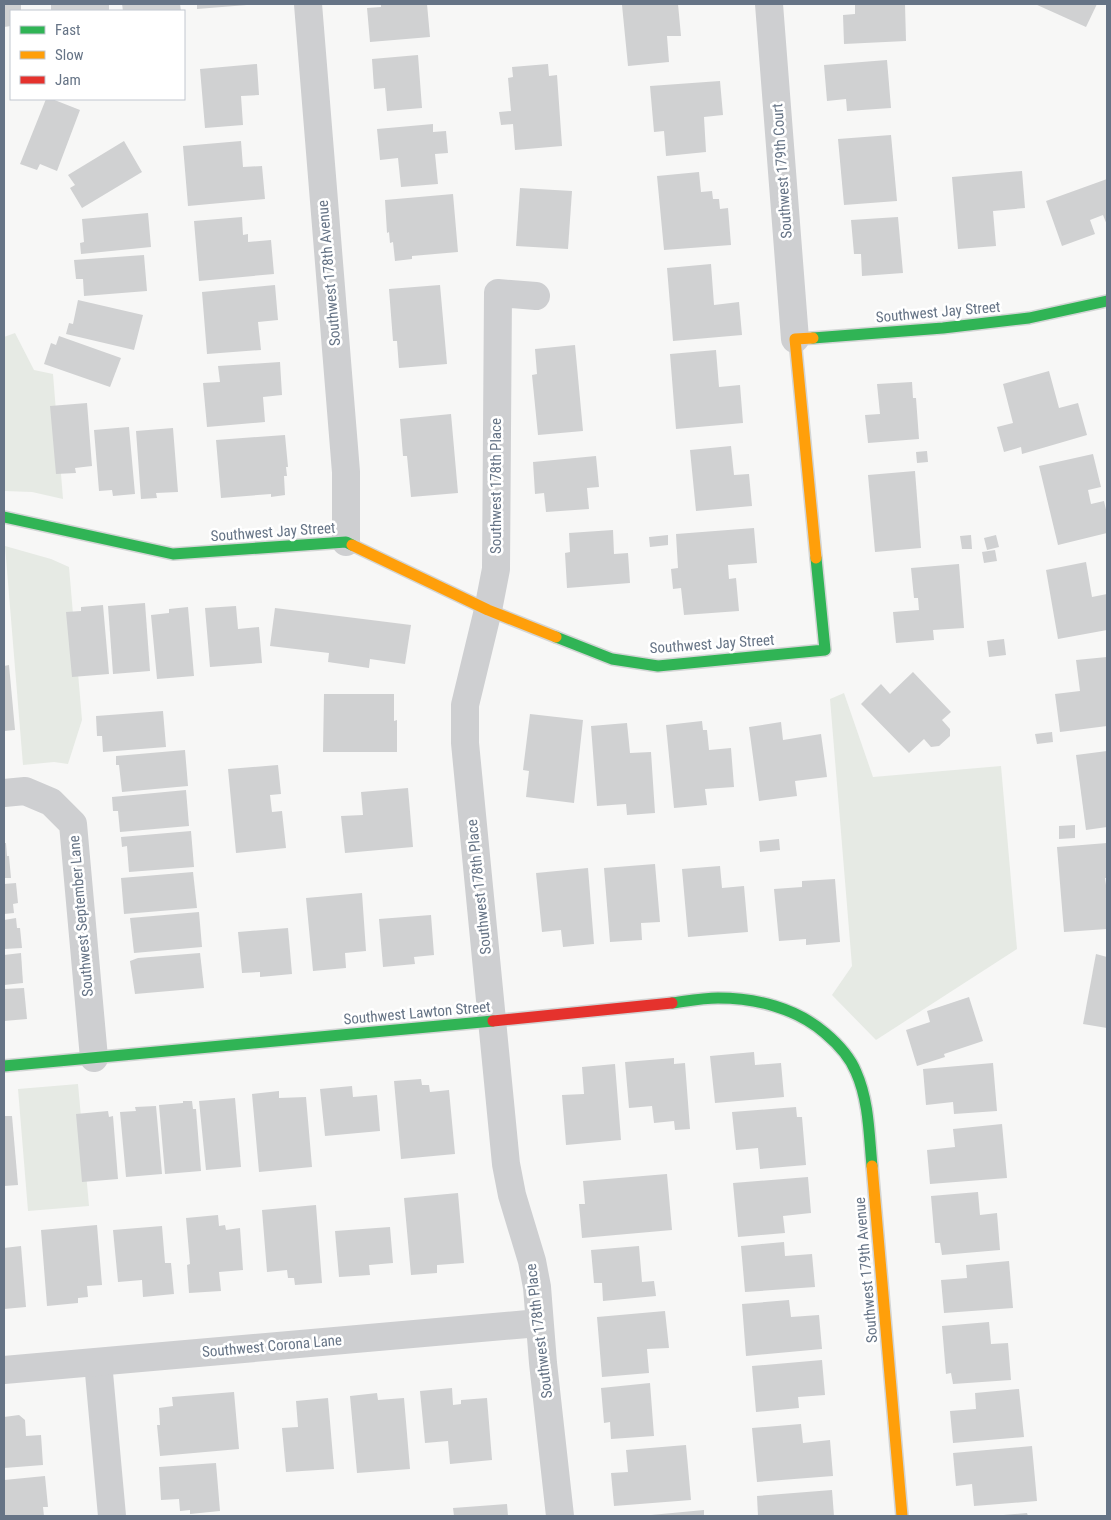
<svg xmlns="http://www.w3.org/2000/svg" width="1111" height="1520" font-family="'Roboto Condensed',sans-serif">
  <rect width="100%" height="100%" fill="#f7f7f6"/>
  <g fill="#e6eae4">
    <path d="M15 333 34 370 53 374 63 499 32 492 4 491V337Z"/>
    <path d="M5 546 51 559 69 567 82 720 68 764 54 762 23 765Z"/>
    <path d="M844 693 873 777 1001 766 1017 949 876 1040 832 995 852 966 830 699Z"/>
    <path d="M78 1084 89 1206 28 1211 18 1089Z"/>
  </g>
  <g fill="#d0d1d2">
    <path d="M4 4H21V11H11V26L4 27Z"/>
    <rect x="51" y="4" width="58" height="7"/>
    <path d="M122 4H180L181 11H123Z"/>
    <path d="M197 4H247V5L197 9Z"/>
    <path d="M381 4H427L430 37 370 42 367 8 381 7Z"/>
    <path d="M632 4H678L681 36H667L669 62 628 66 622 5Z"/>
    <path d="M855 4H905L906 41 844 44 843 15 855 14Z"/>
    <path d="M1035 4H1097L1086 27Z"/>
    <path d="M418 55 422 108 387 111 385 88 374 89 372 59Z"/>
    <path d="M887 60 891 108 847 111 846 99 827 101 824 65Z"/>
    <path d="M257 64 259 95 241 96 243 125 205 128 200 69Z"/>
    <path d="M548 64 549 76 557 75 562 146 515 150 513 124 501 125 499 112 511 111 508 78 513 77 512 67Z"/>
    <path d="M720 81 723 115 704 117 706 152 666 156 664 131 654 132 650 86Z"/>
    <path d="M46 99H52L80 110 57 171 40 164 37 170 20 164Z"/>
    <path d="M433 124V132L446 131 448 153 435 154 438 184 401 187 398 158 380 160 377 129Z"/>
    <path d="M891 135 897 201 844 205 838 139Z"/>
    <path d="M124 141 142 172 82 208 70 188 75 185 68 175Z"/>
    <path d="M241 141 243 167 262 166 265 199 188 206 183 146Z"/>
    <path d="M1022 171 1025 208 993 211 996 246 958 249 952 177Z"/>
    <path d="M699 172 701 192 712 191 713 199H719L720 209 728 208 731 245 664 250 657 176Z"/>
    <path d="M1107 179V225L1103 215 1090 220 1095 234 1062 246 1046 201Z"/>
    <path d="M520 188 572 191 568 249 516 246Z"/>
    <path d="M453 194 458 252 412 256V259L395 261 393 242 390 243 389 232 387 233 385 200Z"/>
    <path d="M148 213 151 247 81 254 80 243 84 242 82 219Z"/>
    <path d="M242 217 243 235 248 234V242L271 240 274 274 199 281 194 221Z"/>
    <path d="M898 217 903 273 862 276 861 254H854L851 220Z"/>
    <path d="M144 255 147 291 84 296 83 279H76L74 260Z"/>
    <path d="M711 264 714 305 739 302 742 335 673 341 667 268Z"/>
    <path d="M275 285 278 320 258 322 261 350 207 354 202 292Z"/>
    <path d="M440 285 447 364 399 368 397 341H393L389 289Z"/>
    <path d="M78 300 143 315 134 350 66 334 69 323 73 324Z"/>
    <path d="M59 336 121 358 110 387 44 364 51 343 56 345Z"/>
    <path d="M575 345 583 431 538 435 532 375 537 374 535 349Z"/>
    <path d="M716 350 719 387 740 385 743 423 676 429 670 354Z"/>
    <path d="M280 362 282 395 263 397 265 422 207 427 203 383 220 382 218 366Z"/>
    <path d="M1049 371 1059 408 1078 403 1087 435 1022 454 1021 447 1004 452 997 427 1013 423 1003 384Z"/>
    <path d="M912 382 913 398H916L919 439 868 443 865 415 880 414 877 384Z"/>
    <path d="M87 403 92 466 75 468 76 473 56 474 50 406Z"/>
    <path d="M451 414 458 493 411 497 407 456H403L400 419Z"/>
    <path d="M129 427 135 494 113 496 112 490 99 491 94 430Z"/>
    <path d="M173 428 178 492 156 493 157 498 141 499 136 431Z"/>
    <path d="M285 435 288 467H286L287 476H284L285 495 271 497V494L221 498 216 440Z"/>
    <path d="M731 446 734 475 749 474 752 506 696 511 690 450Z"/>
    <path d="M927 451 928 462 917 463 916 452Z"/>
    <path d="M1093 454 1101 487 1088 490 1091 504 1104 501 1107 514V533L1058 545 1039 466Z"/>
    <path d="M596 456 599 487 587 488 589 509 546 512 544 493 535 494 533 462Z"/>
    <path d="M915 471 921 548 875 552 868 475Z"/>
    <path d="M754 528 757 563 728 565 729 579 736 578 739 611 684 615 681 588 673 589 671 569 678 568 676 534Z"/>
    <path d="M613 530 614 554 628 553 630 583 567 588 565 553 570 552 569 533Z"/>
    <path d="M668 535V545L650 547 649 537Z"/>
    <path d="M971 535 972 549H962L960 536Z"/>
    <path d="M996 535 999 547 987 550 984 538Z"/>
    <path d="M995 550 997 561 984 563 982 552Z"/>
    <path d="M1086 562 1092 597 1107 594V630L1058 639 1046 570Z"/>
    <path d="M959 564 964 628 933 630 934 640 896 643 893 612 919 610 918 598H914L911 568Z"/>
    <path d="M145 603 150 671 113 674 108 606Z"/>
    <path d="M103 605 109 674 72 677 66 612 81 611V607Z"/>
    <path d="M236 606 238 629 259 627 262 663 210 667 205 608Z"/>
    <path d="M188 607 194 676 157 679 151 615 169 613V609Z"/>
    <path d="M275 608 411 625 405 664 370 659 369 668 328 662 329 653 270 646Z"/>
    <path d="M1004 639 1006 655 989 657 987 641Z"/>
    <path d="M1107 657V726L1060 732 1055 694 1080 691 1076 660Z"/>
    <path d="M9 665 15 730 4 731V666Z"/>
    <path d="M913 672 951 712 942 720 950 729V736L939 746 931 747 924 739 909 753 861 704 881 684 890 694Z"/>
    <path d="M324 694H394V721L397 720V752H323Z"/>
    <path d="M163 711 166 747 103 752 102 736H97L96 716Z"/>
    <path d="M530 714 583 720 574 803 526 797 529 771 523 770Z"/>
    <path d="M702 721 703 730H707L709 750 731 748 734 787 705 789 707 805 674 808 666 725Z"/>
    <path d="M781 722 783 740 821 734 827 777 795 781 797 796 759 801 749 727Z"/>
    <path d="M627 723 630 753 651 752 655 813 627 815 626 804 597 806 591 726Z"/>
    <path d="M1052 732 1053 742 1037 744 1035 734Z"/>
    <path d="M185 750 188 786 122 792 119 765H116V756Z"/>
    <path d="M1107 751V827L1086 830 1076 755Z"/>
    <path d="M278 765 281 794 270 795 272 812 282 811 286 848 236 853 228 769Z"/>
    <path d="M408 788 413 847 345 853 341 816 363 815 361 792Z"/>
    <path d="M186 790 189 826 120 832 118 811H113L112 797Z"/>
    <path d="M1075 825V838L1059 839V826Z"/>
    <path d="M191 831 194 867 129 872 127 846 122 847 121 837Z"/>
    <path d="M779 839 780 850 760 852 759 841Z"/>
    <path d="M4 843H6L7 856H9L11 878H4Z"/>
    <path d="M1107 843V878H1105L1107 892V929L1064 932 1057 847Z"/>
    <path d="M655 864 660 922 641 923 642 940 610 942 604 868Z"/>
    <path d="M720 866 722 888 744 886 748 932 688 937 682 869Z"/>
    <path d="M588 868 594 944 563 947 561 930 542 932 536 873Z"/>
    <path d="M193 872 197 908 124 914 121 878Z"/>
    <path d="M835 879 840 942 806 945V939L779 941 774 889 802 887V881Z"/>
    <path d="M16 883 18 903 13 904 14 913 4 914V884Z"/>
    <path d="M362 893 366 951 345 953 346 968 313 971 306 898Z"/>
    <path d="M199 912 202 947 134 953 130 918Z"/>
    <path d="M431 915 434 955 414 957 415 964 383 967 379 919Z"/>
    <path d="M16 918 17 928H20L22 948 4 949V920Z"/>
    <path d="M288 928 292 974 260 977V972L242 973 238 932Z"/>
    <path d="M21 953 23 983 4 985V955Z"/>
    <path d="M200 953 204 988 135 994 130 961 138 958Z"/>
    <path d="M1096 954 1107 957V1028L1083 1024Z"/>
    <path d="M24 988 27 1019 4 1021V989Z"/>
    <path d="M969 997 983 1041 944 1054 945 1057 917 1066 906 1030 930 1022 927 1011Z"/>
    <path d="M754 1052 755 1065 781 1063 784 1097 715 1103 710 1056Z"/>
    <path d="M674 1058V1064L685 1063 690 1129 675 1130 674 1121 654 1123 652 1106 629 1108 625 1062Z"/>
    <path d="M993 1063 997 1111 954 1114 953 1102 926 1105 923 1069Z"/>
    <path d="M615 1064 621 1140 566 1145 562 1095 584 1094 582 1067Z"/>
    <path d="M421 1079 422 1085H429L430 1092 449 1090 455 1154 401 1159 394 1081Z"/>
    <path d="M352 1086 353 1097 377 1095 380 1131 325 1136 320 1089Z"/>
    <path d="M279 1091V1098L306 1097 312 1167 259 1172 252 1094Z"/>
    <path d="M235 1098 241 1167 206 1170 199 1101Z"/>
    <path d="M183 1101H192L193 1109H196L201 1171 165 1174 159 1105 183 1103Z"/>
    <path d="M156 1106 162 1174 126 1177 120 1112 136 1111 135 1107Z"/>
    <path d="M796 1107 797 1117H802L806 1165 760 1169 758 1148 736 1150 732 1112Z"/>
    <path d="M108 1111 109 1117 113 1116 118 1179 82 1182 76 1114Z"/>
    <path d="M4 1116H12L18 1185 4 1186Z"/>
    <path d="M1002 1124 1007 1178 930 1184 927 1150 955 1147 953 1129Z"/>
    <path d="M667 1174 672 1230 582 1238 579 1204H585L583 1181Z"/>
    <path d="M808 1177 811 1213 783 1216 785 1233 738 1237 733 1183Z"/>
    <path d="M978 1192 980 1215 997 1213 1000 1250 942 1255 940 1243H935L931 1196Z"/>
    <path d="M458 1193 464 1263 437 1265V1273L411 1275 404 1198Z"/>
    <path d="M316 1205 322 1283 295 1285 294 1278H288L287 1270 267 1272 262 1210Z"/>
    <path d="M218 1215 219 1226 225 1225 226 1230 240 1228 243 1270 219 1272 221 1291 189 1293 187 1265 190 1264 186 1218Z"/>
    <path d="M97 1225 102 1285 87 1286 88 1297 78 1298V1303L47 1306 41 1230Z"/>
    <path d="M162 1226 165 1263H171L174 1294 143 1297 142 1280 118 1282 113 1230Z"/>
    <path d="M390 1227 393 1263 369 1265 370 1275 339 1277 335 1231Z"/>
    <path d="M784 1242 785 1256 812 1254 815 1287 745 1292 741 1246Z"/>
    <path d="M21 1246 26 1307 4 1309V1248Z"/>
    <path d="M639 1246 642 1282 654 1281 656 1296 603 1301 602 1283H594L591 1250Z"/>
    <path d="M1009 1261 1013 1308 944 1313 941 1280 967 1278 966 1265Z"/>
    <path d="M789 1300 791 1317 819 1315 822 1349 746 1356 742 1304Z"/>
    <path d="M665 1311 669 1348 647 1349 649 1373 602 1377 597 1317Z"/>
    <path d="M989 1322 991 1344 1008 1343 1011 1380 953 1384 951 1373 946 1374 942 1326Z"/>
    <path d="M822 1360 825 1395 798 1397 799 1408 756 1412 752 1366Z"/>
    <path d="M650 1383 654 1436 611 1439 610 1422 604 1423 601 1388Z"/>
    <path d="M452 1388 453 1405 461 1404V1400L487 1398 492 1460 450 1464 448 1441 425 1443 420 1391Z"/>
    <path d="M1019 1389 1024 1437 953 1443 950 1411 976 1409 975 1393Z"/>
    <path d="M234 1392 239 1449 160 1456 157 1425H160L159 1408 173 1406 172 1397Z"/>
    <path d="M377 1393 378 1400 404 1398 410 1469 357 1473 350 1396Z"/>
    <path d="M328 1398 334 1469 286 1472 282 1428 298 1427 296 1401Z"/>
    <path d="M19 1415 25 1420 26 1436 41 1435 43 1465 4 1468V1417Z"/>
    <path d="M801 1424 803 1443 830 1440 833 1476 757 1482 752 1428Z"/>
    <path d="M686 1445 691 1500 614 1506 611 1473 628 1472 626 1450Z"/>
    <path d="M1032 1446 1037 1501 974 1506 972 1484 956 1486 953 1453Z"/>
    <path d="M216 1463 220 1511 190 1514V1510L180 1511 179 1499 161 1500 159 1467Z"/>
    <path d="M45 1476 48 1507H43L44 1516H4V1480Z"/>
    <path d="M832 1490 834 1516H758L757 1496Z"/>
    <path d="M507 1504 508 1516H454L453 1508Z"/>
    <path d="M704 1510V1516H651V1515Z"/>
    <path d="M1027 1513 1028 1516H1003V1515Z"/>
  </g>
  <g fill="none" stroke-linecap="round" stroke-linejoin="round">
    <g stroke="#d3d5d5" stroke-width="14">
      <g id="fast">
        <path d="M813 338 943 328 1029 318 1107 301"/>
        <path d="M4 517 173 554 346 542 352 545"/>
        <path d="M556 637 612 659 658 666 825 650 816 558"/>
        <path d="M672 1003C687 1001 703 998 718 998 756 998 796 1008 825 1033 838 1044 850 1057 856 1072 869 1101 869 1135 872 1166"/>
        <path d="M4 1066 493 1021"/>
      </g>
    </g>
    <g stroke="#d3d5d5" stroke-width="14">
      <g id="slow">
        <path d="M813 338 795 339 816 558"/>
        <path d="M352 545 488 610 556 637"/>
        <path d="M872 1166 902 1516"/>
      </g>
    </g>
    <g stroke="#d3d5d5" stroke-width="14">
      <path id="jam" d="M493 1021 672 1003"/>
    </g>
    <g stroke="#cecfd1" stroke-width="28">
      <path d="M308 4 346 472V542"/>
      <path d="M769 4 795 339"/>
      <path d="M536 296 498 293 496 569 488 610 465 705V743L506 1164 512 1195 532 1261 537 1287 543 1363 560 1516"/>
      <path d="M4 793 25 791 51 802 73 824 94 1058"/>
      <path d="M98 1362 112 1516"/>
      <path d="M4 1370 539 1323"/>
    </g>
    <use href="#fast" stroke="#30b455" stroke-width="11"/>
    <use href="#slow" stroke="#ff9f0a" stroke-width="11"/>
    <use href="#jam" stroke="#e5322d" stroke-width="11"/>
  </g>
  <g text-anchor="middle" stroke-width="5" stroke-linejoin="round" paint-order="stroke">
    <g font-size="15" fill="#667486" stroke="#fff">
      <text transform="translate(782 171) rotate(-94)" y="5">Southwest 179th Court</text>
      <text transform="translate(329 273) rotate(-95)" y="5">Southwest 178th Avenue</text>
      <text transform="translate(938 312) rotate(-5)" y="5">Southwest Jay Street</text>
      <text transform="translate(496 486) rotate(-90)" y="5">Southwest 178th Place</text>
      <text transform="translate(273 532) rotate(-4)" y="5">Southwest Jay Street</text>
      <text transform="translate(712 644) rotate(-4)" y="5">Southwest Jay Street</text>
      <text transform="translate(479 887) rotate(-96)" y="5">Southwest 178th Place</text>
      <text transform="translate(81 916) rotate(-95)" y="5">Southwest September Lane</text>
      <text transform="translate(417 1013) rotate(-5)" y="5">Southwest Lawton Street</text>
      <text transform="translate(866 1270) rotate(-95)" y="5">Southwest 179th Avenue</text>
      <text transform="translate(539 1331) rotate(-97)" y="5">Southwest 178th Place</text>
      <text transform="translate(272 1346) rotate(-5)" y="5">Southwest Corona Lane</text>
    </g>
  </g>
  <rect width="1111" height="1520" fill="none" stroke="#667486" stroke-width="10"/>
  <rect x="10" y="10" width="175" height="90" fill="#ffffff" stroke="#c2c7cf"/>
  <rect x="20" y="26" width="25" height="8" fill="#30b455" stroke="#c2c7cf"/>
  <text x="55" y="35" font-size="15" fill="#667486">Fast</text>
  <rect x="20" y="51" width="25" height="8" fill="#ff9f0a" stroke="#c2c7cf"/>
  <text x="55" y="60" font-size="15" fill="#667486">Slow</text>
  <rect x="20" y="76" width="25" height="8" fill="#e5322d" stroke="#c2c7cf"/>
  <text x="55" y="85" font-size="15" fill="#667486">Jam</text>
</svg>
